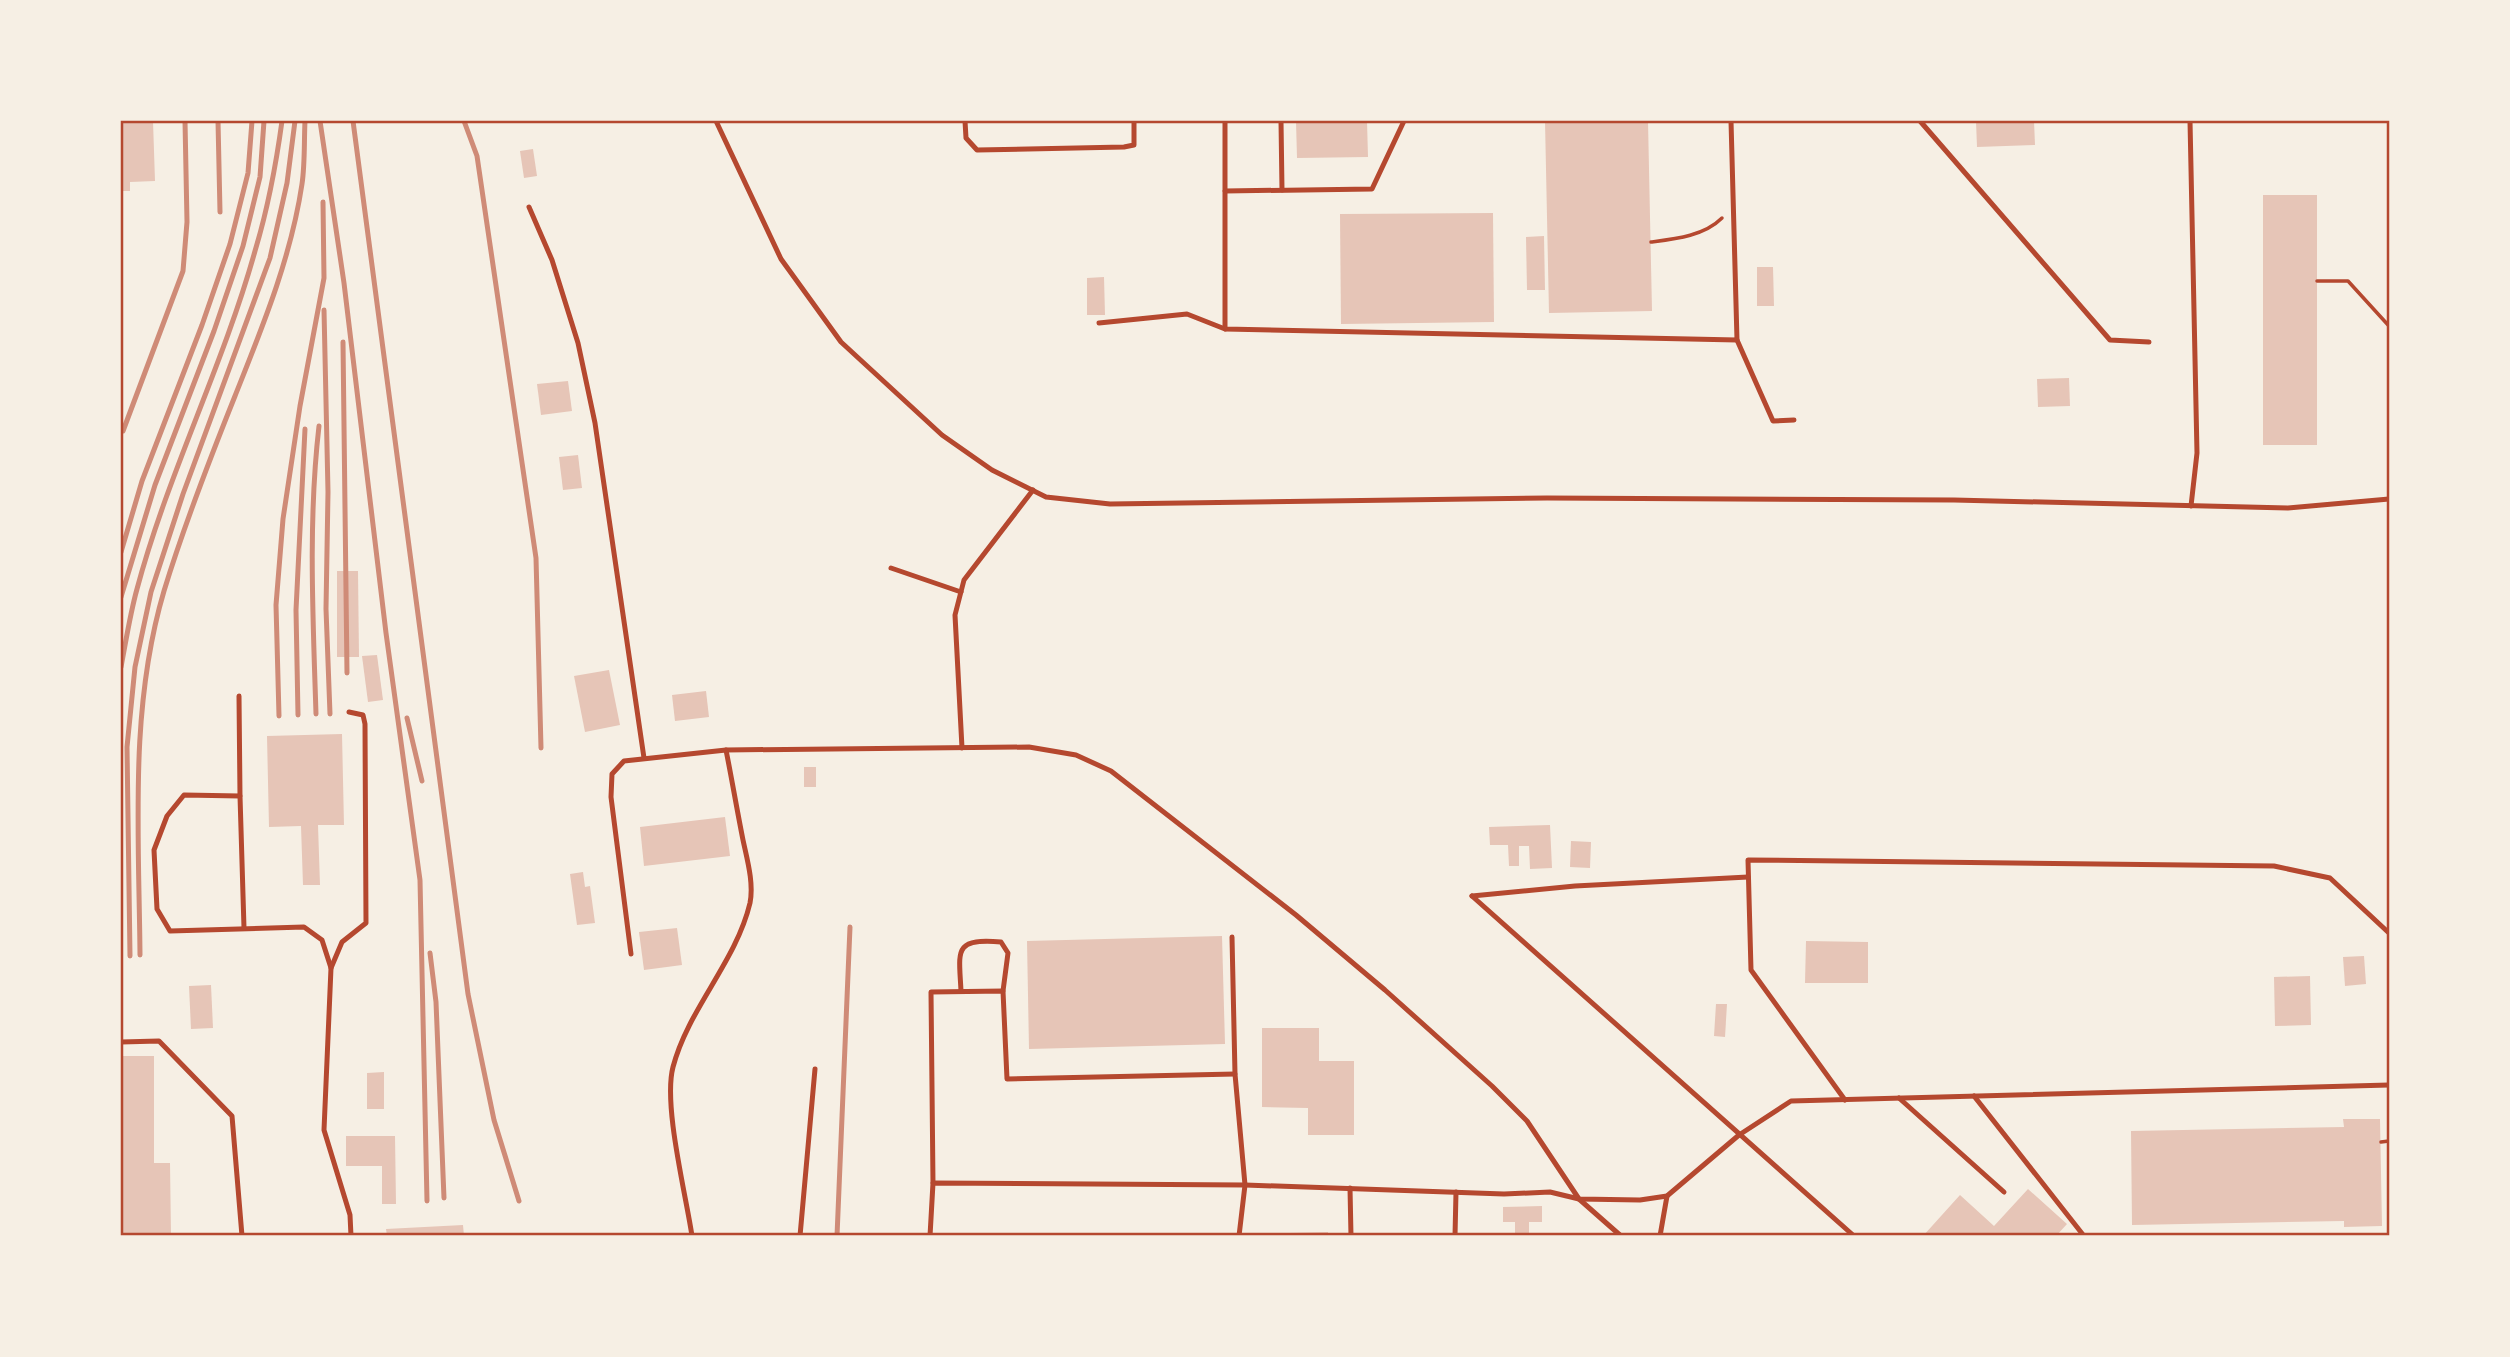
<svg xmlns="http://www.w3.org/2000/svg" width="2510" height="1357" font-family="'Work Sans',sans-serif">
  <rect width="100%" height="100%" fill="#f6efe4"/>
  <g fill="#e6c5b7">
    <path d="M121 121H153L155 181 130 182V191H121Z"/>
    <path d="M1296 121H1367L1368 157 1297 158Z"/>
    <path d="M1545 121H1648L1652 311 1549 313Z"/>
    <path d="M1976 121H2034L2035 145 1977 147Z"/>
    <path d="M533 149 537 176 524 178 520 151Z"/>
    <rect x="2263" y="195" width="54" height="250"/>
    <path d="M1493 213 1494 322 1341 324 1340 214Z"/>
    <path d="M1544 236 1545 290H1527L1526 237Z"/>
    <path d="M1757 267H1773L1774 306H1757Z"/>
    <path d="M1104 277 1105 315H1087V278Z"/>
    <path d="M2069 378 2070 406 2038 407 2037 379Z"/>
    <path d="M568 381 572 411 541 415 537 384Z"/>
    <path d="M578 455 582 488 563 490 559 457Z"/>
    <path d="M337 571H358L359 657H337Z"/>
    <path d="M377 655 383 700 368 702 362 656Z"/>
    <path d="M609 670 620 725 585 732 574 676Z"/>
    <path d="M706 691 709 717 675 721 672 695Z"/>
    <path d="M342 734 344 825H318L320 885H303L301 826 269 827 267 736Z"/>
    <rect x="804" y="767" width="12" height="20"/>
    <path d="M725 817 730 856 644 866 640 827Z"/>
    <path d="M1550 825 1552 868 1530 869 1529 846H1519V866H1509L1508 845H1490L1489 827Z"/>
    <path d="M1571 841 1591 842 1590 868 1570 867Z"/>
    <path d="M583 872 585 887 590 886 595 923 577 925 570 874Z"/>
    <path d="M677 928 682 965 644 970 639 932Z"/>
    <path d="M1222 936 1225 1044 1029 1049 1027 941Z"/>
    <path d="M1806 941 1868 942V983H1805Z"/>
    <path d="M2364 956 2366 984 2345 986 2343 957Z"/>
    <path d="M2310 976 2311 1025 2275 1026 2274 977Z"/>
    <path d="M211 985 213 1028 191 1029 189 986Z"/>
    <path d="M1716 1004H1727L1725 1037 1714 1036Z"/>
    <path d="M1262 1028H1319V1061H1354V1135H1308V1108L1262 1107Z"/>
    <path d="M121 1056H154V1163H170L171 1236H121Z"/>
    <path d="M384 1072V1109H367V1073Z"/>
    <path d="M2343 1119H2380L2382 1226 2344 1227V1221L2132 1225 2131 1131 2344 1127Z"/>
    <path d="M346 1136H395L396 1204H382V1166H346Z"/>
    <path d="M2028 1189 2067 1224 2056 1236H1923L1960 1195 1994 1226Z"/>
    <path d="M1542 1206V1222H1529V1236H1515V1222H1503V1207Z"/>
    <path d="M463 1225 464 1236H387L386 1229Z"/>
    <path d="M1328 1232V1236H1248V1234Z"/>
  </g>
  <g fill="none" stroke-linecap="round" stroke-linejoin="round">
    <g stroke="#b5482f" stroke-width="3.5">
      <path d="M1651 242C1675 239 1704 236 1722 218"/>
      <path d="M2317 281H2348L2389 326"/>
      <path d="M2381 1142 2389 1141"/>
    </g>
    <g stroke="#b5482f" stroke-width="5">
      <path d="M716 121 781 259 841 342 942 435 992 470 1046 497 1110 504 1547 498 1954 500 2288 508 2389 499"/>
      <path d="M965 121 966 138 977 150 1124 147 1134 145V121"/>
      <path d="M1225 121V329L1737 340 1731 121"/>
      <path d="M1281 121 1282 190"/>
      <path d="M1920 121 2110 340 2149 342"/>
      <path d="M2190 121 2197 453 2191 506"/>
      <path d="M1225 191 1372 189 1404 121"/>
      <path d="M529 207 552 260 578 343 595 423 644 758"/>
      <path d="M1099 323 1187 314 1225 329"/>
      <path d="M1737 340 1773 421 1794 420"/>
      <path d="M891 568 961 592"/>
      <path d="M239 696 240 796 184 795 167 816 154 850 157 909 170 931 304 927 322 940 331 968"/>
      <path d="M349 712 363 715 365 724 366 923 342 942 331 968 324 1130 350 1215 351 1236"/>
      <path d="M962 748 955 615 964 580 1033 490"/>
      <path d="M240 796 244 928"/>
      <path d="M1472 896 1854 1236"/>
      <path d="M1472 896 1575 886 1748 877"/>
      <path d="M1232 937 1235 1074 1245 1185 1239 1236"/>
      <path d="M631 954 611 797 612 774 624 761 726 750 1029 747 1076 755 1111 771 1296 915 1385 990 1492 1086 1527 1121 1579 1199 1621 1236"/>
      <path d="M961 991C959 950 953 938 1001 942L1008 953 1003 991"/>
      <path d="M121 1042 159 1041 232 1116 242 1236"/>
      <path d="M1974 1096 2084 1236"/>
      <path d="M1899 1098 2004 1192"/>
      <path d="M1845 1100 1751 970 1748 860 2274 866 2330 878 2389 933"/>
      <path d="M933 1183 931 992 1003 991 1007 1079 1235 1074"/>
      <path d="M1350 1188 1351 1236"/>
      <path d="M692 1236C686 1195 663 1105 673 1067 688 1009 736 962 750 903 754 883 747 859 743 840 737 810 732 780 726 750"/>
      <path d="M800 1236 815 1069"/>
      <path d="M930 1236 933 1183 1245 1185 1504 1194 1550 1192 1579 1199 1640 1200 1667 1196 1739 1135 1791 1101 2389 1085"/>
      <path d="M1455 1236 1456 1192"/>
      <path d="M1660 1236 1667 1196"/>
    </g>
    <g stroke="#cf8b77" stroke-width="5">
      <path d="M218 121 220 212"/>
      <path d="M320 121 344 283 386 633 420 880 427 1201"/>
      <path d="M353 121 468 994 494 1120 519 1201"/>
      <path d="M464 121 477 156 536 558 541 748"/>
      <path d="M324 310 328 492 326 609 330 714"/>
      <path d="M343 342 347 673"/>
      <path d="M123 431 183 271 187 222 185 121"/>
      <path d="M121 552 142 481 202 325 230 244 248 173 252 121"/>
      <path d="M121 597 155 485 214 331 243 246 260 177 264 121"/>
      <path d="M121 667C126 641 130 614 137 589 168 473 223 366 255 251 268 208 276 165 282 121"/>
      <path d="M316 714C313 618 308 521 319 426"/>
      <path d="M298 715 296 610 305 429"/>
      <path d="M279 716 276 605 283 519 300 406 324 278 323 202"/>
      <path d="M407 718 422 781"/>
      <path d="M430 953 436 1002 444 1198"/>
      <path d="M140 955C139 833 129 709 164 591 184 525 209 461 235 396 262 328 291 258 302 184 305 164 304 142 305 121"/>
      <path d="M130 956 127 747 135 667 151 592 183 494 270 258 287 183 295 121"/>
      <path d="M837 1236 850 927"/>
    </g>
  </g>
  <rect width="2510" height="1357" fill="none" stroke="#f6efe4" stroke-width="245"/>
  <rect x="122" y="122" width="2266" height="1112" fill="none" stroke="#b5482f" stroke-width="2.5"/>
</svg>
